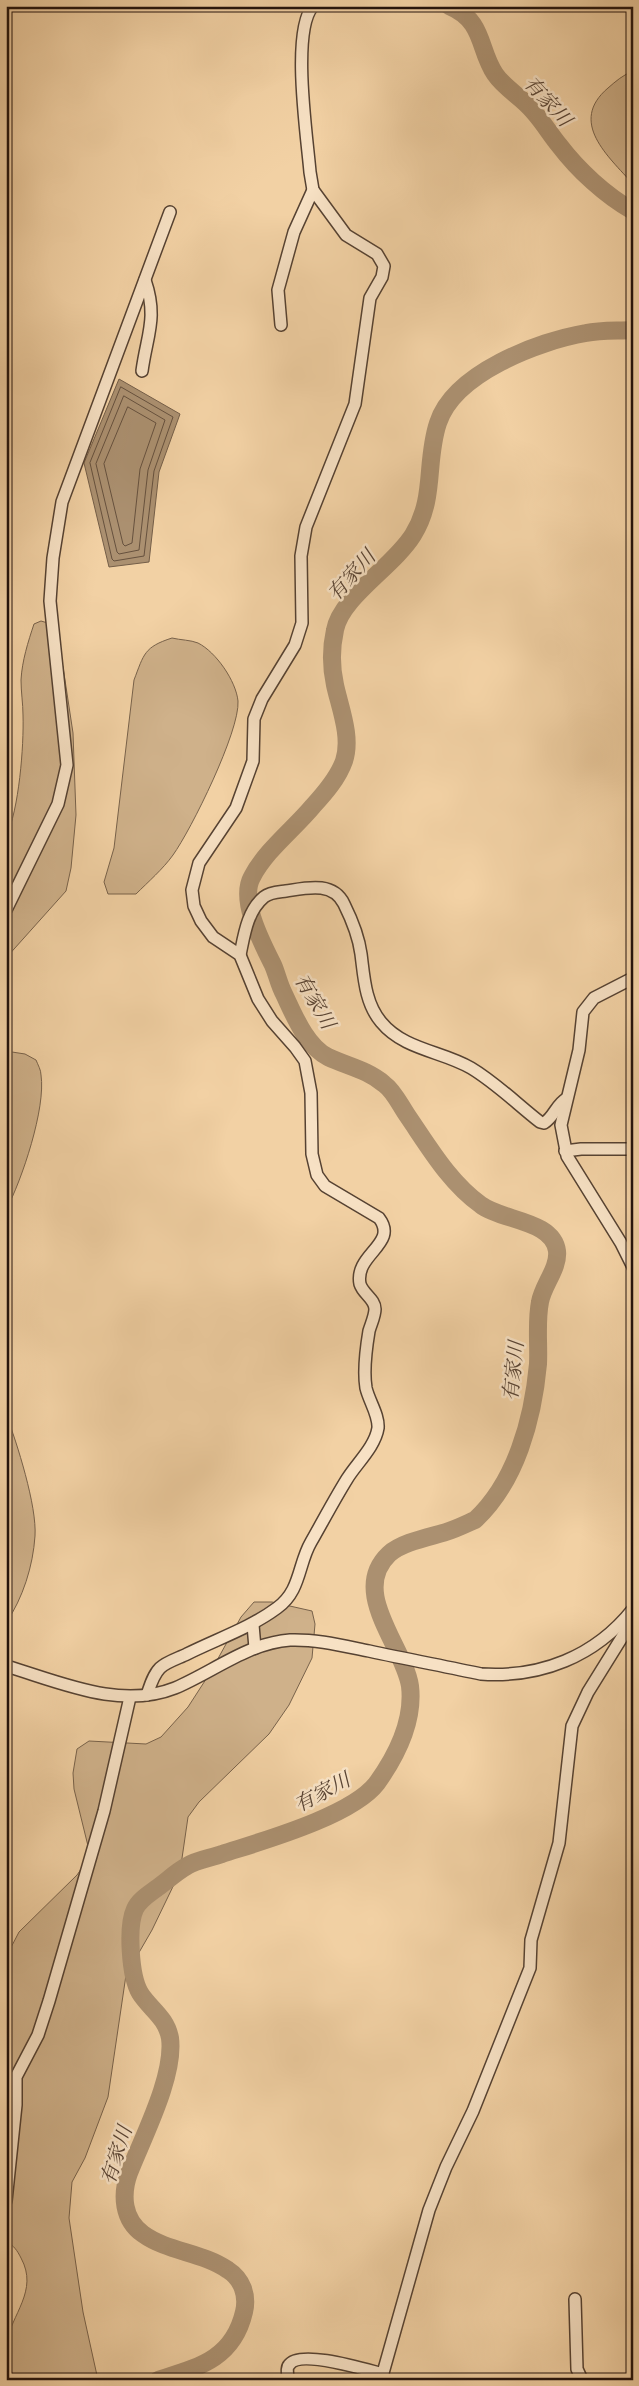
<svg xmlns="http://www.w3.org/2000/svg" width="639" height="2386" font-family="'Old Standard TT','Noto Serif JP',serif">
  <rect width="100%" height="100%" fill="#f2d1a4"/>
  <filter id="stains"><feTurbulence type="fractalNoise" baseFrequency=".004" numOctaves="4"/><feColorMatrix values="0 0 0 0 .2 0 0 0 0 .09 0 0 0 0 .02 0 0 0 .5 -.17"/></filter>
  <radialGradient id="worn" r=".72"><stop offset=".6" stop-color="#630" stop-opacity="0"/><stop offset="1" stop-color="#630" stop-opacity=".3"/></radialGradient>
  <g fill="#cfb18a" stroke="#78624b">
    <path d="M633 71V184C608 156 568 122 608 88 616 81 623 75 633 71Z"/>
    <path d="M41 621 51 624 63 667 73 733 76 815 71 868 66 891 6 958V837C19 810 24 746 23 715 23 704 21 692 21 680 22 661 28 642 34 624Z"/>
    <path d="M172 638C180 640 191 640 198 643 216 652 236 681 238 701 240 731 191 830 173 855 163 869 148 882 136 894H108L104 882 114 848 134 680C144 654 144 647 172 638Z"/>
    <path d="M12 1052 25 1054 36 1060C38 1065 41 1070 41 1075 46 1108 22 1180 6 1210V1055Z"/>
    <path d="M6 1414C17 1443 37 1506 35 1536 33 1566 23 1598 6 1623Z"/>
    <path d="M254 1602H272L312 1611 315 1624 312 1658 289 1705 269 1734 199 1802 188 1817 180 1872 152 1930 126 1975 108 2097 85 2158 72 2182 69 2218 83 2312 98 2380H6C6 2369 5 2356 6 2345 11 2314 39 2291 21 2258 17 2250 14 2246 6 2241V1957L19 1932 77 1875 84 1865 88 1846 74 1789 73 1773 77 1749 89 1741 146 1744 161 1737 188 1707 210 1673 241 1617Z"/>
  </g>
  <path fill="#ab9070" stroke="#745e48" d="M119 379 180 414 159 472 149 562 109 567 84 463Z"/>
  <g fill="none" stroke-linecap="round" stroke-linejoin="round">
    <g stroke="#66513e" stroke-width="1">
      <path d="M121 387 173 417 154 471 144 556 114 561 112 559 90 463Z"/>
      <path d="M124 396 165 420 148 470 139 550 119 554 117 552 96 464Z"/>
      <path d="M128 407 156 423 140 469 132 543 125 546 123 544 104 464Z"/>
    </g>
    <g stroke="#ab9070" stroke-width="18">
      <path d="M449 6C485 21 478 49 495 74 505 89 522 97 533 111 543 122 550 134 559 145 578 170 605 195 633 211"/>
      <path d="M158 2380C199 2367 233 2359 244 2312 248 2295 242 2279 228 2270 202 2252 168 2252 143 2234 123 2220 121 2195 129 2173 143 2137 175 2076 170 2038 166 2017 150 2009 140 1993 130 1976 127 1926 135 1909 139 1900 149 1894 157 1888 167 1881 176 1872 187 1866 196 1860 211 1858 222 1854 262 1841 352 1816 377 1783 397 1755 414 1720 410 1686 404 1646 349 1592 389 1554 402 1542 430 1537 446 1532 456 1529 466 1524 475 1520 516 1482 533 1419 538 1364 539 1344 536 1322 540 1302 543 1285 559 1268 557 1251 553 1220 502 1221 481 1205 449 1182 429 1147 407 1115 400 1105 394 1091 384 1084 368 1070 347 1066 328 1057 306 1046 294 1015 284 994 279 985 277 974 273 965 262 943 239 900 252 877 266 850 294 829 313 806 325 793 338 778 344 761 352 737 340 708 335 685 331 667 331 648 335 630 341 597 393 567 413 535 436 498 425 462 438 423 454 373 539 341 586 333 601 330 617 331 633 330"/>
    </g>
    <g stroke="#564232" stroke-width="14">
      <g id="minor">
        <path d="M281 325 278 290 294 232 313 190"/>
        <path d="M142 371C147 334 158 318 145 280"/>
        <path d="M6 910 58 804 67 765 50 601 53 558 62 502 170 212"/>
        <path d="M240 955C244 936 247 911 264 897 270 892 279 892 286 891 306 888 333 881 344 904 351 918 359 939 361 954 364 977 365 1003 381 1022 404 1050 442 1051 471 1068 496 1083 517 1104 540 1122L544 1123C554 1117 556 1105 566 1099"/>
        <path d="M633 978 594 998 583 1012 579 1050 561 1125 567 1156 621 1243 633 1267"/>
        <path d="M565 1151 581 1149H633"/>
        <path d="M253 1625 255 1648"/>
        <path d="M6 1666C60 1682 120 1710 175 1688 213 1672 248 1643 290 1640 316 1639 344 1646 369 1651 406 1659 443 1666 481 1674 540 1678 595 1657 633 1609"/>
        <path d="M147 1695C150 1686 153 1675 160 1668 166 1662 179 1658 187 1654 217 1639 250 1628 277 1608 301 1591 298 1564 311 1542 323 1521 334 1500 347 1479 356 1464 375 1447 378 1428 379 1415 369 1401 366 1388 363 1370 366 1349 369 1331 371 1324 375 1316 375 1309 375 1299 363 1294 360 1284 354 1254 399 1244 379 1218L325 1186 317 1175 312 1154 311 1093 305 1061 295 1047 272 1021 258 999 240 955 213 937 201 921 194 906 192 890 199 863 236 808 253 761 254 719 262 699 295 645 302 623 301 556 306 527 355 404 370 298 382 277 384 266 377 254 346 235 313 190 310 172C307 136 291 31 313 6"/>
        <path d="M6 2201 16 2105V2077L38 2035 49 2001 104 1811 130 1697"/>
        <path d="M575 2299 577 2369 582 2380"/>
        <path d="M6 2376 9 2380"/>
        <path d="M288 2380C288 2375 286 2368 289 2365 299 2349 367 2370 383 2374"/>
        <path d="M381 2380 429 2210 446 2167 473 2111 530 1968 531 1940 559 1843 572 1726 588 1692 629 1626"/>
      </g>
    </g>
    <use href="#minor" stroke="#f7e1c4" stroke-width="11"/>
  </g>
  <g text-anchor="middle" stroke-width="5" stroke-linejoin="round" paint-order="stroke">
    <g font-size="20" font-style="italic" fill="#594434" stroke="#f7e1c4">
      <text transform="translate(548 101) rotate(48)" y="7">有家川</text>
      <text transform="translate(351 575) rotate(-48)" y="7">有家川</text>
      <text transform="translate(315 1001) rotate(60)" y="7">有家川</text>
      <text transform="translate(513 1371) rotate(-84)" y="7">有家川</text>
      <text transform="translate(322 1792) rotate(-28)" y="7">有家川</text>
      <text transform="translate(116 2155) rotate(-72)" y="7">有家川</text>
    </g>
  </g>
  <rect width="639" height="2386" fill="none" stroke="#f2d1a4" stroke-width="25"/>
  <rect x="8" y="8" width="624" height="2371" fill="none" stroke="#22120c" stroke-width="2.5"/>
  <rect x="12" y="12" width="614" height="2361" fill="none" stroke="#22120c"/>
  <rect width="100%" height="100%" filter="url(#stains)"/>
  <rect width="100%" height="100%" fill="url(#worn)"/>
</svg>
